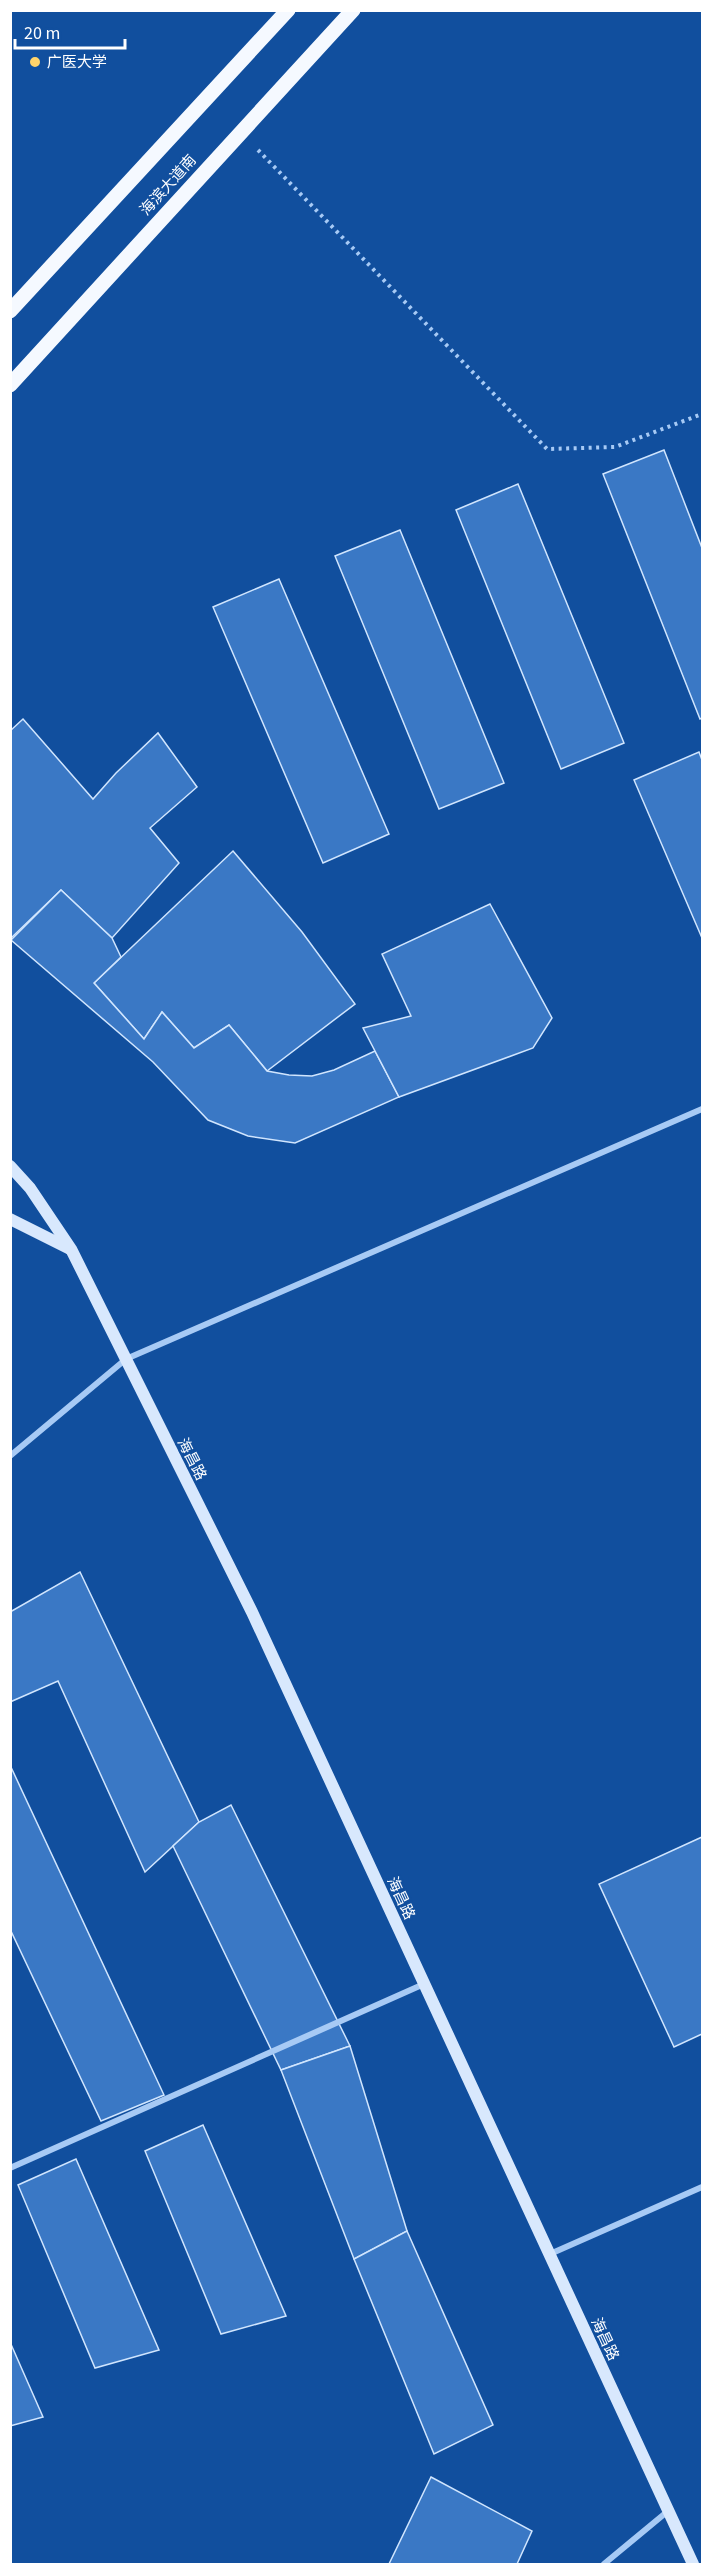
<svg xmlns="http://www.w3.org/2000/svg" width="713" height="2575" font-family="'Source Sans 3','Noto Sans SC',sans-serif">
  <rect width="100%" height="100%" fill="#114f9e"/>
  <g fill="#3a78c5" stroke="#d0e5fe" stroke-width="1.5">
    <path d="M664 450 702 548V718L700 719 603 474Z"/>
    <path d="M518 484 624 743 561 769 456 510Z"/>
    <path d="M400 530 504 783 439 809 335 556Z"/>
    <path d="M279 579 389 834 323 863 213 607Z"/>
    <path d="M23 719 93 799 116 773 158 733 197 787 150 828 179 863 112 938 61 890 10 939V731Z"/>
    <path d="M699 752 702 760V938L634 780Z"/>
    <path d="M233 851 302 932 355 1004 267 1071 229 1025 194 1048 162 1012 144 1039 94 983Z"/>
    <path d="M61 890 112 938 121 957 94 983 144 1039 162 1012 194 1048 229 1025 267 1071 289 1075 312 1076 334 1070 375 1051 399 1097 295 1143 248 1136 208 1120 153 1062 11 940Z"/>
    <path d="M490 904 552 1018 533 1048 399 1097 363 1028 411 1016 382 954Z"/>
    <path d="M80 1572 199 1822 145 1872 58 1681 10 1702V1612Z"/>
    <path d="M10 1765 164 2095 101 2121 10 1929Z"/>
    <path d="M231 1805 350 2046 281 2070 173 1846 199 1822Z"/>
    <path d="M702 1837V2034L674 2047 599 1884Z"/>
    <path d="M350 2046 407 2231 354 2259 281 2070Z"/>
    <path d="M203 2125 286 2316 221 2334 145 2151Z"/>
    <path d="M76 2159 159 2350 95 2368 18 2185Z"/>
    <path d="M407 2231 493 2425 434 2454 354 2259Z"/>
    <path d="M10 2342 43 2417 10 2426Z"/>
    <path d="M431 2477 532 2531 517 2564H389Z"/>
  </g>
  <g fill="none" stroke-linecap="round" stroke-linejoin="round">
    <path stroke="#a7caf5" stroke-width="4" stroke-dasharray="3 4.5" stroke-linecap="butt" d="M258 150 547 449 615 447 702 414"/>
    <g stroke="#a7caf5" stroke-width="6">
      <path d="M10 1456 126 1359 702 1109"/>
      <path d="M10 2168 424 1984"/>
      <path d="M550 2254 702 2187"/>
      <path d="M604 2564 668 2511"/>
    </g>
    <g stroke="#d8e8fd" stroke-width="12">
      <path d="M10 1166 30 1188 71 1249 252 1612 693 2564"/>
      <path d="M10 1219 70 1249"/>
    </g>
    <g stroke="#f5f9ff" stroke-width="15">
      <path d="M10 311 288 10"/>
      <path d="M10 385 353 10"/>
    </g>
  </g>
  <circle fill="#ffd46b" stroke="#114f9e" stroke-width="2" cx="35" cy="62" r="6"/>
  <g text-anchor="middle" stroke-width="4.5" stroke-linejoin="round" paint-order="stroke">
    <g font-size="15" fill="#fff" stroke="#114f9e" text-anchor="start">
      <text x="47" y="67">广医大学</text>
    </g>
    <g font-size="15" fill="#fff" stroke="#114f9e">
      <text transform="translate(168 185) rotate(-48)" y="5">海滨大道南</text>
      <text transform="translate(192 1459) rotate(63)" y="5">海昌路</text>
      <text transform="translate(401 1898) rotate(65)" y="5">海昌路</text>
      <text transform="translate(605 2339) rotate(65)" y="5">海昌路</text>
    </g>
  </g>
  <rect width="713" height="2575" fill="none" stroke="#ffffff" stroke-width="24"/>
  <path d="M15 39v9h110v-9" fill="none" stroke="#ffffff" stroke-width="3"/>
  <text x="24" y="39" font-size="18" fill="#ffffff" stroke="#114f9e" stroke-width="4.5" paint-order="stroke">20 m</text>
</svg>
